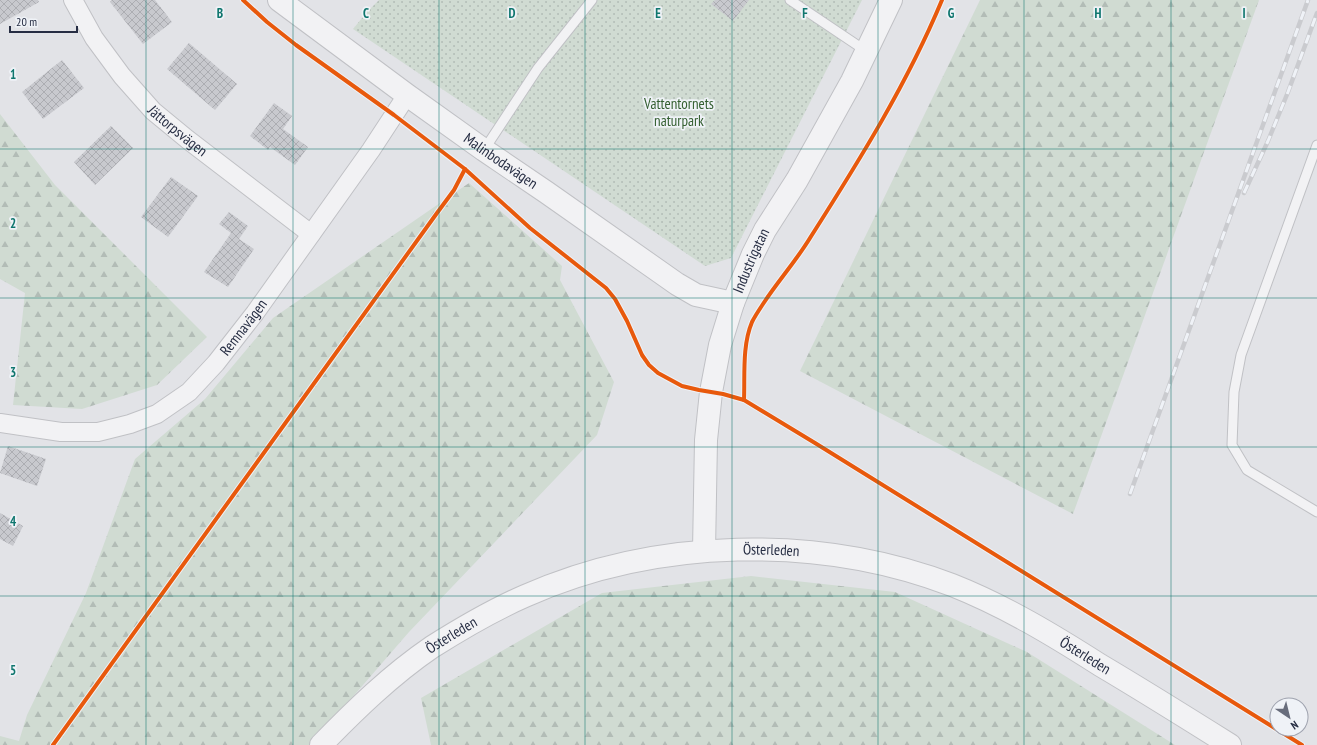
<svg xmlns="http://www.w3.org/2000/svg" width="1317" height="745" font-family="'PT Sans Narrow',sans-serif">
  <defs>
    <pattern id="forest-firs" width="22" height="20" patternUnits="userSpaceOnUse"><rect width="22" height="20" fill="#d0dbd2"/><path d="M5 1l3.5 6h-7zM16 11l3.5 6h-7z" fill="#b2bcb6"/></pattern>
    <pattern id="park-dots" width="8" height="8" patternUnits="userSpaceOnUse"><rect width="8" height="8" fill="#d0dbd2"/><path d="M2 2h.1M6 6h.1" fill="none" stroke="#b2bcb6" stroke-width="1.8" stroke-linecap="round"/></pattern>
    <pattern id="building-cross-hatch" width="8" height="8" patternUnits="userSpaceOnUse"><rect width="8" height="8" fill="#c8c9ce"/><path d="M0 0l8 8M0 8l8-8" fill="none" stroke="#acadb2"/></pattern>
  </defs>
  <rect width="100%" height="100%" fill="#e2e3e7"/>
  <g fill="url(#forest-firs)">
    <path d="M980 0H1259L1073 514 800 371Z"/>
    <path d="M0 114 55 185 207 337 157 385 82 409 13 405 25 293 0 279Z"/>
    <path d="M469 183 562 266 560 280 614 382 597 435 409 632 311 745H0V736L19 741 27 715 86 593 135 459 205 399 273 318Z"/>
    <path d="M751 576 895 592 1027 652 1175 745H431L421 698 602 593Z"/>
  </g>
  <path fill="url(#park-dots)" d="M379 0H862L731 258 705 266 353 29 367 12Z"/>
  <g fill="url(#building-cross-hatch)">
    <path d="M0 0H38L39 2 0 24Z"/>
    <path d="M112 0H155L172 22 143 44 110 2Z"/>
    <path d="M715 0H749L733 21 711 4Z"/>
    <path d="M189 43 237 84 215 110 167 69Z"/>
    <path d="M62 60 84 88 43 119 22 92Z"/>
    <path d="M274 103 292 116 283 129 308 147 295 165 270 147 268 150 250 136Z"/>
    <path d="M111 126 133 148 95 185 74 162Z"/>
    <path d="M171 177 198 196 168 237 141 217Z"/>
    <path d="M229 212 248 226 239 239 254 249 228 287 204 272 231 233 219 224Z"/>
    <path d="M8 446 46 459 37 486 0 473Z"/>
    <path d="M0 513 23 526 13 546 0 539Z"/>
  </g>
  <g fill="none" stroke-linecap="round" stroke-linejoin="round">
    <g stroke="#c0c1c5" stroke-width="11">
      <g id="service">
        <path d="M790 0 866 51"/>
        <path d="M1317 145 1241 355 1234 392 1232 445 1247 470 1317 512"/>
        <path d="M484 150 538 68 592 0"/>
      </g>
    </g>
    <g stroke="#c0c1c5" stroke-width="20">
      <g id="minor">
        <path id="s1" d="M73 0 94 38 122 76 153 111 187 139 311 234"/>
        <path id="s2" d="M0 423 61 432H98L130 424 157 414 189 392 216 363 255 313 371 150 407 95"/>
      </g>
    </g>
    <g stroke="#c0c1c5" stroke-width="24">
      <g id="tertiary">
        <path id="s3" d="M279 0 407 95 484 150 546 192 677 284 696 295 733 303"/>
        <path id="s4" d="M704 551 706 440 711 392 720 345 733 303 753 254 765 230 797 180 852 81 891 0"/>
        <path id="s5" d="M321 745C355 710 391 675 432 647 462 628 493 610 525 596 656 538 818 534 952 585 1005 606 1053 635 1100 665 1144 691 1187 718 1230 745"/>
      </g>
    </g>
    <use href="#service" stroke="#f2f2f4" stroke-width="9"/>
    <use href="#minor" stroke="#f2f2f4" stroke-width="18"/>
    <use href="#tertiary" stroke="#f2f2f4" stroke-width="22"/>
    <g stroke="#cacbcf" stroke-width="4.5">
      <g id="rail">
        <path d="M1244 193 1268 141 1288 92 1317 13"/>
        <path d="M1130 494 1308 0"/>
      </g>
    </g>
    <use href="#rail" stroke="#eff2f7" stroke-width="3" stroke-dasharray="9" stroke-linecap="butt"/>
    <g stroke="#eff2f7" stroke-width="6">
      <g id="cycleway">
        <path d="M243 0 267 22 296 45 394 115 465 169 530 228 606 288 615 299 627 321 642 355 649 365 658 373 682 386 699 390 723 394 744 400 815 443 1302 745"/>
        <path d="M744 400C745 375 742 346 752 322 755 316 759 310 763 304 778 281 796 261 810 238 859 161 907 84 942 0"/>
        <path d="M53 745 437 213 454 190 465 169"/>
      </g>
    </g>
    <use href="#cycleway" stroke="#e8590c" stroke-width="4"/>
  </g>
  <path fill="none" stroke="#0f766e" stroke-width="1" stroke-opacity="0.55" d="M146 0V745M293 0V745M439 0V745M585 0V745M732 0V745M878 0V745M1024 0V745M1171 0V745M0 149H1317M0 298H1317M0 447H1317M0 596H1317"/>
  <g text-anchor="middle" stroke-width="3.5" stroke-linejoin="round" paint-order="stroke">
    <g font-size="15" fill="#356032" stroke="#eff2f7">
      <text x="679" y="109">Vattentornets<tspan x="679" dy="17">naturpark</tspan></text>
    </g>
    <g font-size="15" fill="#262d43" stroke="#eff2f7">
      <text dy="5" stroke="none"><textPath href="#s1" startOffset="169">Jättorpsvägen</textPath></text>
      <text dy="5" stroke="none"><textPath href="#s3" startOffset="274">Malinbodavägen</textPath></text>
      <text dy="5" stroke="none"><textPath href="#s4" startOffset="297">Industrigatan</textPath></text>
      <text dy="5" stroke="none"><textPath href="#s2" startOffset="284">Remnavägen</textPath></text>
      <text dy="5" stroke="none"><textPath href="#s5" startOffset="507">Österleden</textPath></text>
      <text dy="5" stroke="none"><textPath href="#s5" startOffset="171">Österleden</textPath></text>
      <text dy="5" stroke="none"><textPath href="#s5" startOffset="843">Österleden</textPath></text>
    </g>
  </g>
  <g font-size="13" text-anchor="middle" font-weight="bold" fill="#0f766e" stroke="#eff2f7" stroke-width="3.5" stroke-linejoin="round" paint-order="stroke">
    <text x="220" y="18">B</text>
    <text x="366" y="18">C</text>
    <text x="512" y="18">D</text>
    <text x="658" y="18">E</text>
    <text x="805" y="18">F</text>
    <text x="951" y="18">G</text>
    <text x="1098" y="18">H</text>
    <text x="1244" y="18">I</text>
    <text x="13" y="79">1</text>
    <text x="13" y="228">2</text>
    <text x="13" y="377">3</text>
    <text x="13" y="526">4</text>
    <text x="13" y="675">5</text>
  </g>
  <g transform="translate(1289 717) rotate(145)"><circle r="19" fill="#eff2f7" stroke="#9fa3af"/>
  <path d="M0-3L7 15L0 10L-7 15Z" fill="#686d7c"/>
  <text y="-6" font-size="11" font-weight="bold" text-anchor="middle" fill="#262d43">N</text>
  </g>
  <path d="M10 26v6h67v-6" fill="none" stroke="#262d43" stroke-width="2"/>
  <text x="16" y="26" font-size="12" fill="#262d43" stroke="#eff2f7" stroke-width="3" paint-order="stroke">20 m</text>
</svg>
